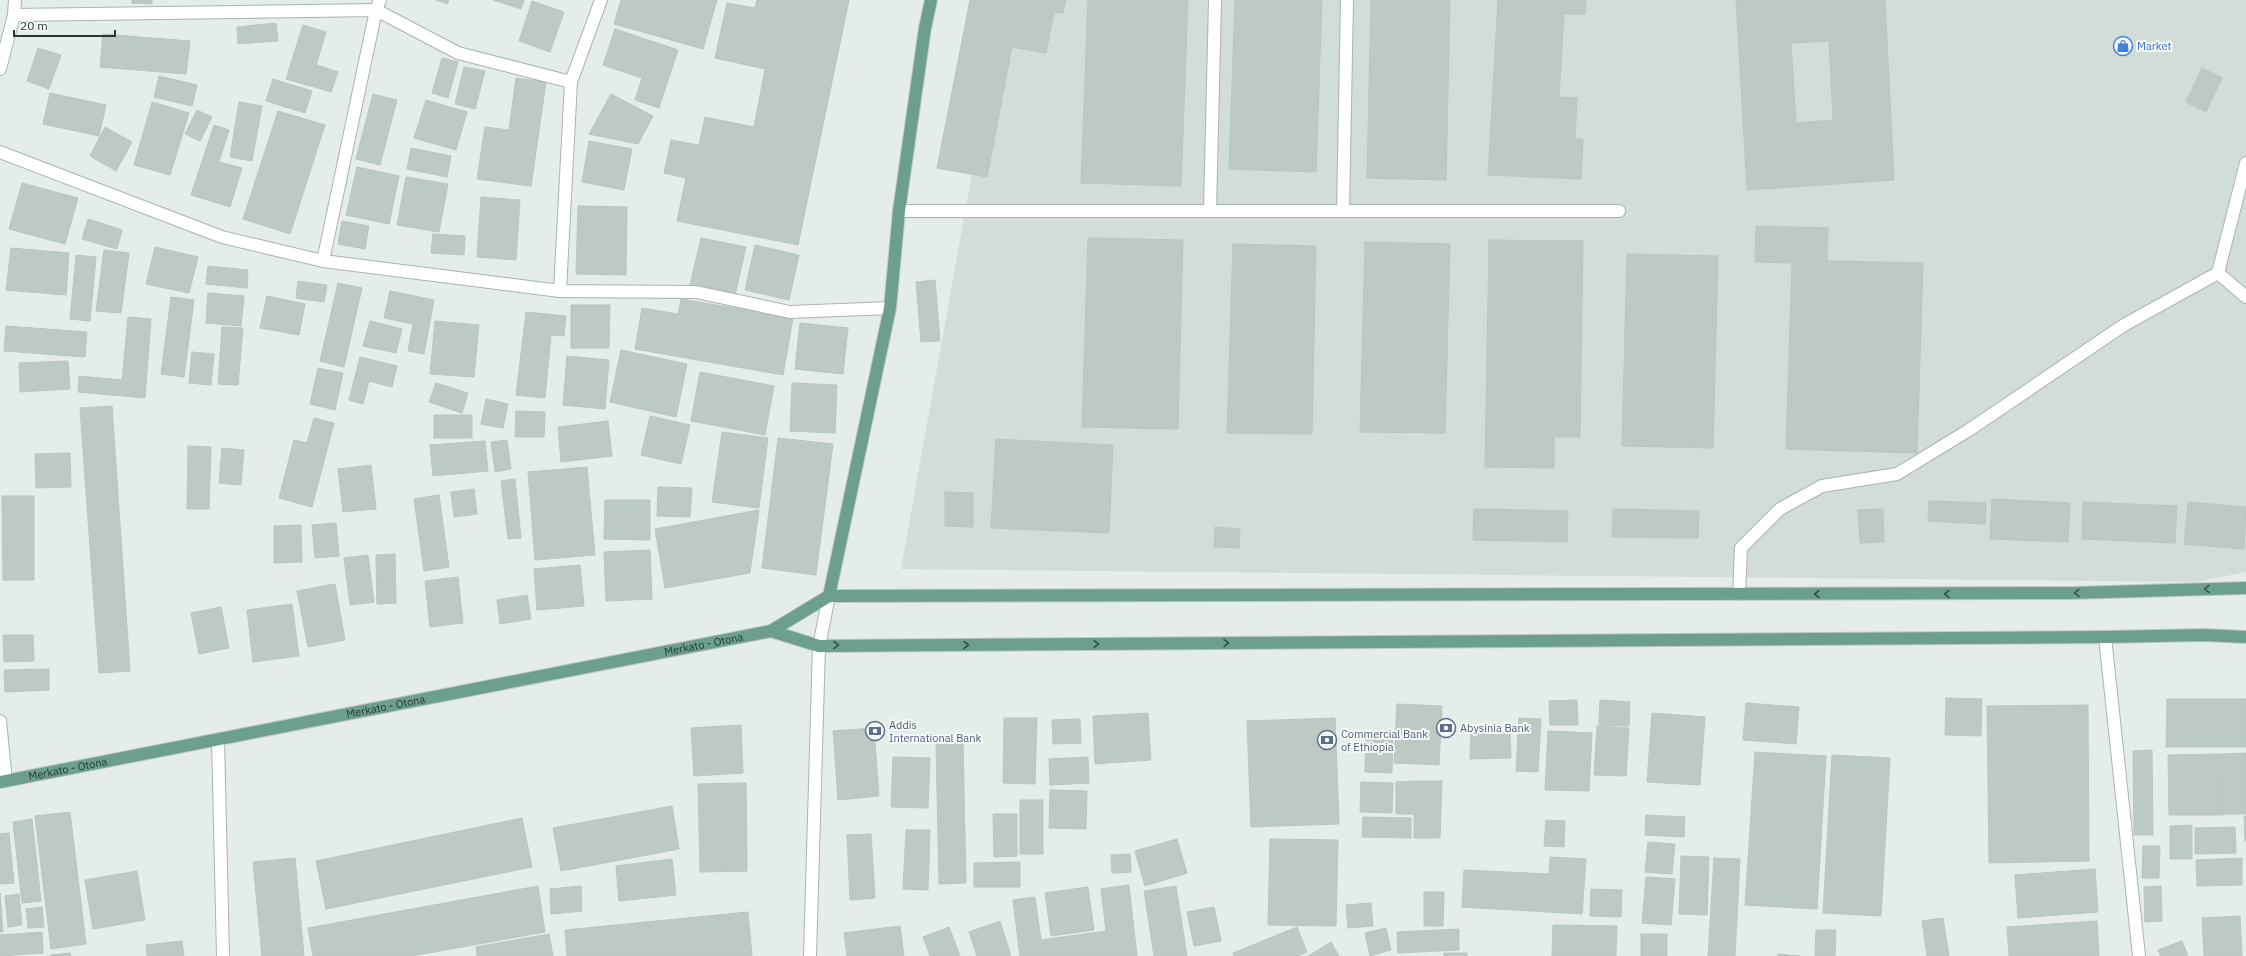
<svg xmlns="http://www.w3.org/2000/svg" width="2246" height="956" font-family="'IBM Plex Sans',sans-serif">
  <rect width="100%" height="100%" fill="#e4ede8"/>
  <path fill="#d3ddd7" d="M1003 0H2246V572L2196 582 901 569Z"/>
  <g fill="#bdcac4" stroke="#b7c6be" fill-rule="evenodd">
    <path d="M132 0H152V4L132 3Z"/>
    <path d="M436 0H449L447 4Z"/>
    <path d="M493 0H524L521 9Z"/>
    <path d="M621 0H717L703 49 614 24Z"/>
    <path d="M757 0H849L798 245 677 221 686 178 664 173 671 140 699 145 705 117 754 127 765 69 715 58 727 3 755 8Z"/>
    <path d="M970 0H1066L1063 13 1054 12 1046 53 1012 47 987 177 937 168Z"/>
    <path d="M1088 0H1188L1181 186 1081 183Z"/>
    <path d="M1235 0H1322L1316 172 1229 169Z"/>
    <path d="M1371 0H1450L1446 180 1367 178Z"/>
    <path d="M1498 0H1586L1585 14H1564L1559 97 1577 98 1575 139H1583L1581 179 1488 175Z"/>
    <path d="M1736 0H1885L1894 180 1747 190ZM1829 41 1833 120 1796 123 1791 43Z"/>
    <path d="M532 1 564 12 550 52 519 41Z"/>
    <path d="M276 23 278 41 238 44 237 27Z"/>
    <path d="M303 25 326 32 310 86 286 79Z"/>
    <path d="M615 29 678 50 659 108 635 100 642 78 603 65Z"/>
    <path d="M103 34 190 41 186 74 100 67Z"/>
    <path d="M38 48 61 55 49 89 27 81Z"/>
    <path d="M442 58 458 62 448 98 432 93Z"/>
    <path d="M317 65 338 72 331 92 311 86Z"/>
    <path d="M464 67 485 71 475 109 455 104Z"/>
    <path d="M2202 68 2222 78 2206 112 2186 102Z"/>
    <path d="M159 76 197 85 192 106 154 97Z"/>
    <path d="M516 78 546 82 531 186 477 179 485 127 509 130Z"/>
    <path d="M273 79 312 91 305 113 266 101Z"/>
    <path d="M50 93 106 105 99 136 43 124Z"/>
    <path d="M373 94 397 100 380 165 356 159Z"/>
    <path d="M611 94 653 116 638 144 589 134Z"/>
    <path d="M426 100 467 112 456 150 414 138Z"/>
    <path d="M152 102 189 113 170 175 134 165Z"/>
    <path d="M239 102 262 106 252 161 230 157Z"/>
    <path d="M197 110 212 117 200 141 185 134Z"/>
    <path d="M278 111 325 125 290 234 243 219Z"/>
    <path d="M214 125 229 130 219 162 242 168 230 207 191 195Z"/>
    <path d="M105 127 132 142 116 171 90 156Z"/>
    <path d="M589 141 632 149 624 190 582 182Z"/>
    <path d="M411 148 451 156 447 177 407 169Z"/>
    <path d="M357 167 399 176 389 224 346 215Z"/>
    <path d="M406 177 448 184 439 232 397 225Z"/>
    <path d="M22 183 78 198 65 244 9 229Z"/>
    <path d="M481 197 520 200 516 260 477 257Z"/>
    <path d="M578 206 627 207 626 275 576 274Z"/>
    <path d="M88 219 122 230 117 249 82 239Z"/>
    <path d="M342 221 369 226 365 249 338 244Z"/>
    <path d="M1756 226 1828 228 1827 261 1923 263 1917 453 1786 449 1792 263 1755 262Z"/>
    <path d="M433 234 465 236 464 255 431 253Z"/>
    <path d="M701 238 746 247 735 295 690 285Z"/>
    <path d="M1088 238 1183 240 1178 429 1082 427Z"/>
    <path d="M1489 240 1583 241 1580 437H1554V468L1485 467Z"/>
    <path d="M1365 242 1450 244 1445 433 1360 432Z"/>
    <path d="M1233 244 1316 246 1312 434 1227 433Z"/>
    <path d="M755 245 799 255 789 300 745 290Z"/>
    <path d="M155 247 198 257 189 293 146 284Z"/>
    <path d="M11 248 69 253 66 295 6 290Z"/>
    <path d="M104 250 129 253 121 313 96 311Z"/>
    <path d="M1627 254 1718 256 1713 448 1622 446Z"/>
    <path d="M76 255 96 257 90 321 70 319Z"/>
    <path d="M208 266 248 270 247 288 206 284Z"/>
    <path d="M935 280 940 341 921 342 916 282Z"/>
    <path d="M298 281 327 285 324 302 296 298Z"/>
    <path d="M338 283 362 288 344 367 320 361Z"/>
    <path d="M390 291 434 300 424 354 408 351 413 324 384 318Z"/>
    <path d="M208 293 244 296 241 326 206 323Z"/>
    <path d="M267 296 305 304 299 335 260 328Z"/>
    <path d="M171 297 194 300 184 377 161 374Z"/>
    <path d="M681 299 793 318 783 375 635 349 642 308 678 314Z"/>
    <path d="M571 305H610L609 348H571Z"/>
    <path d="M526 312 566 316 564 336 551 335 545 398 516 395Z"/>
    <path d="M128 317 151 319 145 398 78 392 79 376 122 380Z"/>
    <path d="M370 321 402 329 396 353 363 346Z"/>
    <path d="M435 321 479 325 474 377 430 374Z"/>
    <path d="M800 323 848 328 843 374 795 369Z"/>
    <path d="M6 326 87 332 85 357 4 351Z"/>
    <path d="M222 327 243 328 238 385 218 384Z"/>
    <path d="M621 350 687 364 676 417 610 402Z"/>
    <path d="M192 352 214 354 211 385 189 383Z"/>
    <path d="M567 356 609 360 605 409 563 405Z"/>
    <path d="M360 357 397 366 392 387 369 381 363 404 349 400Z"/>
    <path d="M68 361 70 389 20 392 19 363Z"/>
    <path d="M318 368 343 373 335 410 310 404Z"/>
    <path d="M700 372 774 386 765 435 691 421Z"/>
    <path d="M436 383 468 393 462 413 429 402Z"/>
    <path d="M792 383 837 385 835 433 790 431Z"/>
    <path d="M486 399 508 404 503 428 481 424Z"/>
    <path d="M112 406 130 671 99 673 80 408Z"/>
    <path d="M516 411 545 412 544 437H515Z"/>
    <rect x="434" y="415" width="38" height="23"/>
    <path d="M650 416 690 425 681 464 641 455Z"/>
    <path d="M314 418 334 423 312 507 279 498 294 440 307 443Z"/>
    <path d="M608 421 612 456 561 462 558 427Z"/>
    <path d="M722 432 768 438 759 508 712 502Z"/>
    <path d="M778 438 833 444 816 575 762 568Z"/>
    <path d="M996 439 1113 445 1109 533 991 528Z"/>
    <path d="M507 440 511 469 495 472 491 442Z"/>
    <path d="M485 441 488 471 433 476 430 445Z"/>
    <path d="M188 446 211 447 209 509H187Z"/>
    <path d="M222 448 244 450 241 485 219 483Z"/>
    <path d="M70 453 71 487 36 488 35 454Z"/>
    <path d="M371 465 376 509 343 512 338 469Z"/>
    <path d="M587 467 595 555 535 560 528 472Z"/>
    <path d="M515 479 521 538 508 539 501 481Z"/>
    <path d="M658 487 692 488 690 517 657 516Z"/>
    <path d="M474 489 477 514 454 517 451 492Z"/>
    <path d="M945 492 973 493V527L945 526Z"/>
    <path d="M439 495 449 567 424 571 414 499Z"/>
    <path d="M2 496H34V580H3Z"/>
    <path d="M1992 499 2070 503 2068 542 1990 539Z"/>
    <path d="M605 500H650V540L604 539Z"/>
    <path d="M1929 501 1986 503 1985 524 1928 521Z"/>
    <path d="M2083 502 2177 506 2175 543 2082 539Z"/>
    <path d="M2188 502 2246 507 2244 549 2184 544Z"/>
    <path d="M1474 509 1568 511 1567 542 1473 540Z"/>
    <path d="M1613 509 1699 511 1698 538 1612 537Z"/>
    <path d="M1883 509 1884 542 1860 543 1858 510Z"/>
    <path d="M759 510 750 573 665 588 655 529Z"/>
    <path d="M336 523 339 556 315 558 312 525Z"/>
    <path d="M301 525 302 562 274 563V526Z"/>
    <path d="M1215 527 1240 529 1239 548 1214 547Z"/>
    <path d="M650 550 652 599 606 601 604 552Z"/>
    <path d="M395 554 396 603 377 604 376 555Z"/>
    <path d="M368 555 374 602 350 605 344 558Z"/>
    <path d="M580 565 584 606 537 610 534 569Z"/>
    <path d="M458 577 463 623 430 627 425 581Z"/>
    <path d="M335 584 345 640 308 647 297 591Z"/>
    <path d="M527 595 531 619 500 624 497 600Z"/>
    <path d="M292 604 299 656 253 662 247 610Z"/>
    <path d="M221 607 229 648 199 654 191 613Z"/>
    <path d="M3 635H33L34 661 4 662Z"/>
    <path d="M49 669V690L5 692 4 670Z"/>
    <path d="M1946 698 1982 699 1981 736 1945 735Z"/>
    <path d="M2167 699H2246V747H2166Z"/>
    <path d="M1577 700 1578 725H1550L1549 701Z"/>
    <path d="M1600 700 1630 702 1629 726 1599 725Z"/>
    <path d="M1746 703 1799 707 1796 744 1743 740Z"/>
    <path d="M1397 704 1442 706 1439 765 1394 763Z"/>
    <path d="M2088 705 2089 861 1989 863 1987 706Z"/>
    <path d="M1148 713 1151 760 1095 764 1093 716Z"/>
    <path d="M1652 713 1705 717 1700 785 1647 782Z"/>
    <path d="M1004 718H1037L1035 784 1003 783Z"/>
    <path d="M1335 718 1339 824 1251 827 1247 721Z"/>
    <path d="M1519 718 1541 719 1538 772 1516 771Z"/>
    <path d="M1080 719 1081 743 1053 744 1052 720Z"/>
    <path d="M741 725 743 773 694 776 691 728Z"/>
    <path d="M1597 726 1629 728 1626 776 1594 775Z"/>
    <path d="M874 728 879 796 838 800 833 731Z"/>
    <path d="M1548 731 1592 733 1589 791 1545 790Z"/>
    <path d="M1471 732H1510L1511 758 1470 759Z"/>
    <path d="M1366 735 1393 736 1392 773 1365 772Z"/>
    <path d="M963 741 966 883 939 884 936 742Z"/>
    <path d="M2152 750 2153 835H2134L2133 751Z"/>
    <path d="M1755 752 1826 756 1817 909 1745 905Z"/>
    <path d="M2246 753V814H2223V754Z"/>
    <path d="M2222 754 2223 815H2169L2168 755Z"/>
    <path d="M1832 755 1890 758 1881 916 1823 913Z"/>
    <path d="M893 757 930 758 928 808 891 807Z"/>
    <path d="M1088 757 1089 783 1050 785 1049 759Z"/>
    <path d="M1416 781H1442L1440 838H1414V814H1396V782Z"/>
    <path d="M1361 782 1393 783 1392 813 1360 812Z"/>
    <path d="M746 783 747 871 700 872 698 784Z"/>
    <path d="M1050 790 1087 791 1086 829 1049 828Z"/>
    <rect x="1020" y="800" width="23" height="54"/>
    <path d="M672 806 679 849 561 871 553 828Z"/>
    <path d="M70 812 86 944 51 949 35 816Z"/>
    <path d="M993 814H1017V856L994 857Z"/>
    <path d="M1646 815 1685 817 1684 837 1645 835Z"/>
    <path d="M2244 816H2246V841H2245Z"/>
    <path d="M1363 817 1411 818V838L1362 837Z"/>
    <path d="M522 818 532 867 326 909 316 861Z"/>
    <path d="M32 819 41 901 22 903 13 822Z"/>
    <path d="M1546 820 1565 821 1564 847 1544 846Z"/>
    <path d="M2192 825V859H2170V826Z"/>
    <path d="M2235 827 2236 853 2195 854V828Z"/>
    <path d="M906 830H930L928 890 903 889Z"/>
    <path d="M9 833 14 883 0 884V834Z"/>
    <path d="M871 834 875 898 850 900 847 835Z"/>
    <path d="M1177 839 1187 873 1145 886 1135 851Z"/>
    <path d="M1270 839 1338 840 1336 926 1268 925Z"/>
    <path d="M1648 842 1675 844 1672 874 1645 872Z"/>
    <path d="M2143 846H2160L2159 878H2142Z"/>
    <path d="M1130 854 1131 872 1112 873 1111 855Z"/>
    <path d="M1681 856 1709 857 1707 915 1679 914Z"/>
    <path d="M1550 857 1586 859 1582 914 1462 907 1464 870 1549 874Z"/>
    <path d="M295 858 304 956H262L253 862Z"/>
    <path d="M1714 858 1740 859 1735 956H1708Z"/>
    <path d="M2242 858V885L2197 886 2196 860Z"/>
    <path d="M672 859 676 895 619 901 616 866Z"/>
    <path d="M1020 862V887H974V863Z"/>
    <path d="M2095 869 2098 912 2018 918 2015 875Z"/>
    <path d="M137 871 145 920 93 929 85 880Z"/>
    <path d="M1646 877 1675 879 1671 925 1642 923Z"/>
    <path d="M1129 885 1137 956H1020L1013 900 1035 897 1041 940 1106 931 1101 889Z"/>
    <path d="M538 886 545 932 412 956H313L308 928Z"/>
    <path d="M581 886 582 911 551 914 550 889Z"/>
    <path d="M1176 886 1187 956H1154L1144 891Z"/>
    <path d="M2161 886 2162 921 2145 922 2144 887Z"/>
    <path d="M1088 887 1094 930 1051 936 1045 893Z"/>
    <path d="M1591 889 1622 890 1621 917 1590 916Z"/>
    <path d="M1424 892H1444L1443 926H1424Z"/>
    <path d="M0 893 3 932H0Z"/>
    <path d="M19 894 22 925 8 927 5 896Z"/>
    <path d="M1371 903 1373 926 1348 928 1346 905Z"/>
    <path d="M42 907 44 927 28 928 26 909Z"/>
    <path d="M1214 907 1221 941 1194 946 1187 912Z"/>
    <path d="M748 912 752 956H567L565 930Z"/>
    <path d="M2240 916 2242 956H2204L2202 918Z"/>
    <path d="M1943 918 1949 956H1927L1922 921Z"/>
    <path d="M1000 921 1011 956H977L969 932Z"/>
    <path d="M2097 921 2099 956H2009L2007 927Z"/>
    <path d="M1553 925 1617 926 1616 956H1552Z"/>
    <path d="M900 926 904 956H847L844 933Z"/>
    <path d="M949 927 960 956H930L923 937Z"/>
    <path d="M1297 927 1307 952 1298 956H1234L1233 953Z"/>
    <path d="M1386 928 1391 950 1370 956 1365 933Z"/>
    <path d="M1459 929V950L1398 953 1397 932Z"/>
    <path d="M1816 930H1836L1835 956H1815Z"/>
    <path d="M42 932 43 953 0 956V935Z"/>
    <path d="M549 934 553 956H477L476 947Z"/>
    <rect x="1641" y="934" width="26" height="22"/>
    <path d="M182 941 184 956H147L146 945Z"/>
    <path d="M2182 941 2188 956H2161L2158 950Z"/>
    <path d="M1331 942 1339 956H1308Z"/>
    <path d="M70 953 71 956H51V955Z"/>
    <rect x="1444" y="953" width="23" height="3"/>
    <path d="M1778 954 1800 956H1778Z"/>
  </g>
  <g fill="none" stroke-linecap="round" stroke-linejoin="round">
    <g stroke="#a7b5af" stroke-width="14">
      <g id="minor">
        <path d="M14 15 376 10 458 53 571 82"/>
        <path d="M0 69 14 15 15 0"/>
        <path d="M0 152 222 237 323 261 560 291 696 292 790 312 890 308"/>
        <path d="M899 211H1619"/>
        <path d="M1210 211 1215 0"/>
        <path d="M1343 211 1347 0"/>
        <path d="M323 261 376 10 380 0"/>
        <path d="M2218 273 2246 297"/>
        <path d="M560 291 571 82 601 0"/>
        <path d="M1739 594 1741 548 1780 509 1822 486 1897 474 1969 430 2124 325 2218 273 2246 163"/>
        <path d="M2105 637 2139 956"/>
        <path d="M0 721 6 781"/>
        <path d="M218 739 223 956"/>
        <path d="M810 956 819 646 829 596"/>
      </g>
    </g>
    <g stroke="#c2c9c6" stroke-width="14">
      <g id="major">
        <path d="M829 596 890 308 899 211 925 28 931 0"/>
        <path d="M771 631 819 646 2105 637 2203 635 2246 637"/>
        <path id="s1" d="M0 782 771 631 829 596 2072 593 2246 588"/>
      </g>
    </g>
    <use href="#minor" stroke="#fff" stroke-width="12"/>
    <use href="#major" stroke="#6c9f8d" stroke-width="12"/>
  </g>
  <defs><path id="oneway-chevron" d="M-2-3.5L2.5 0L-2 3.5" fill="none" stroke-width="1.6" stroke-linecap="round" stroke-linejoin="round"/></defs>
  <g stroke="#37564b">
    <use href="#oneway-chevron" transform="translate(2207 589) rotate(178)"/>
    <use href="#oneway-chevron" transform="translate(2077 593) rotate(178)"/>
    <use href="#oneway-chevron" transform="translate(1817 594) rotate(180)"/>
    <use href="#oneway-chevron" transform="translate(1947 594) rotate(180)"/>
    <use href="#oneway-chevron" transform="translate(1226 643)"/>
    <use href="#oneway-chevron" transform="translate(1096 644)"/>
    <use href="#oneway-chevron" transform="translate(836 645)"/>
    <use href="#oneway-chevron" transform="translate(966 645)"/>
  </g>
  <defs>
    <g id="shop-ring" transform="scale(1)"><circle r="9.5" fill="#f5f9f7" stroke="#3f7fe0" stroke-width="1.5"/><path d="M-5-2.5h2.3a2.7 3.5 0 0 1 5.4 0H5L5.5 6h-11ZM-1.5-2.5h3a1.5 2.3 0 0 0-3 0Z" fill="#3f7fe0"/></g>
    <g id="bank-ring" transform="scale(1)"><circle r="9.5" fill="#f5f9f7" stroke="#5c6f8a" stroke-width="1.5"/><path d="M-6-4H6V4H-6ZM0-2.3a2.3 2.3 0 1 0 0 4.6a2.3 2.3 0 1 0 0-4.6Z" fill="#5c6f8a"/></g>
  </defs>
  <g fill-rule="evenodd">
    <use href="#shop-ring" x="2123" y="46"/>
    <use href="#bank-ring" x="1446" y="728"/>
    <use href="#bank-ring" x="875" y="731"/>
    <use href="#bank-ring" x="1327" y="740"/>
  </g>
  <g text-anchor="middle" stroke-width="4" stroke-linejoin="round" paint-order="stroke">
    <g font-size="11" fill="#366cbe" stroke="#f5f9f7" text-anchor="start">
      <text x="2137" y="50">Market</text>
    </g>
    <g font-size="11" fill="#253d35" stroke="#f5f9f7">
      <text dy="4" stroke="none"><textPath href="#s1" startOffset="717">Merkato - Otona</textPath></text>
      <text dy="4" stroke="none"><textPath href="#s1" startOffset="393">Merkato - Otona</textPath></text>
      <text dy="4" stroke="none"><textPath href="#s1" startOffset="69">Merkato - Otona</textPath></text>
    </g>
    <g font-size="11" fill="#4e5e75" stroke="#f5f9f7" text-anchor="start">
      <text x="889" y="729">Addis<tspan x="889" dy="13">International Bank</tspan></text>
      <text x="1460" y="732">Abysinia Bank</text>
      <text x="1341" y="738">Commercial Bank<tspan x="1341" dy="13">of Ethiopia</tspan></text>
    </g>
  </g>
  <path d="M14 30v6h101v-6" fill="none" stroke="#253d35" stroke-width="2"/>
  <text x="20" y="30" font-size="12" fill="#253d35" stroke="#f5f9f7" stroke-width="3" paint-order="stroke">20 m</text>
</svg>
